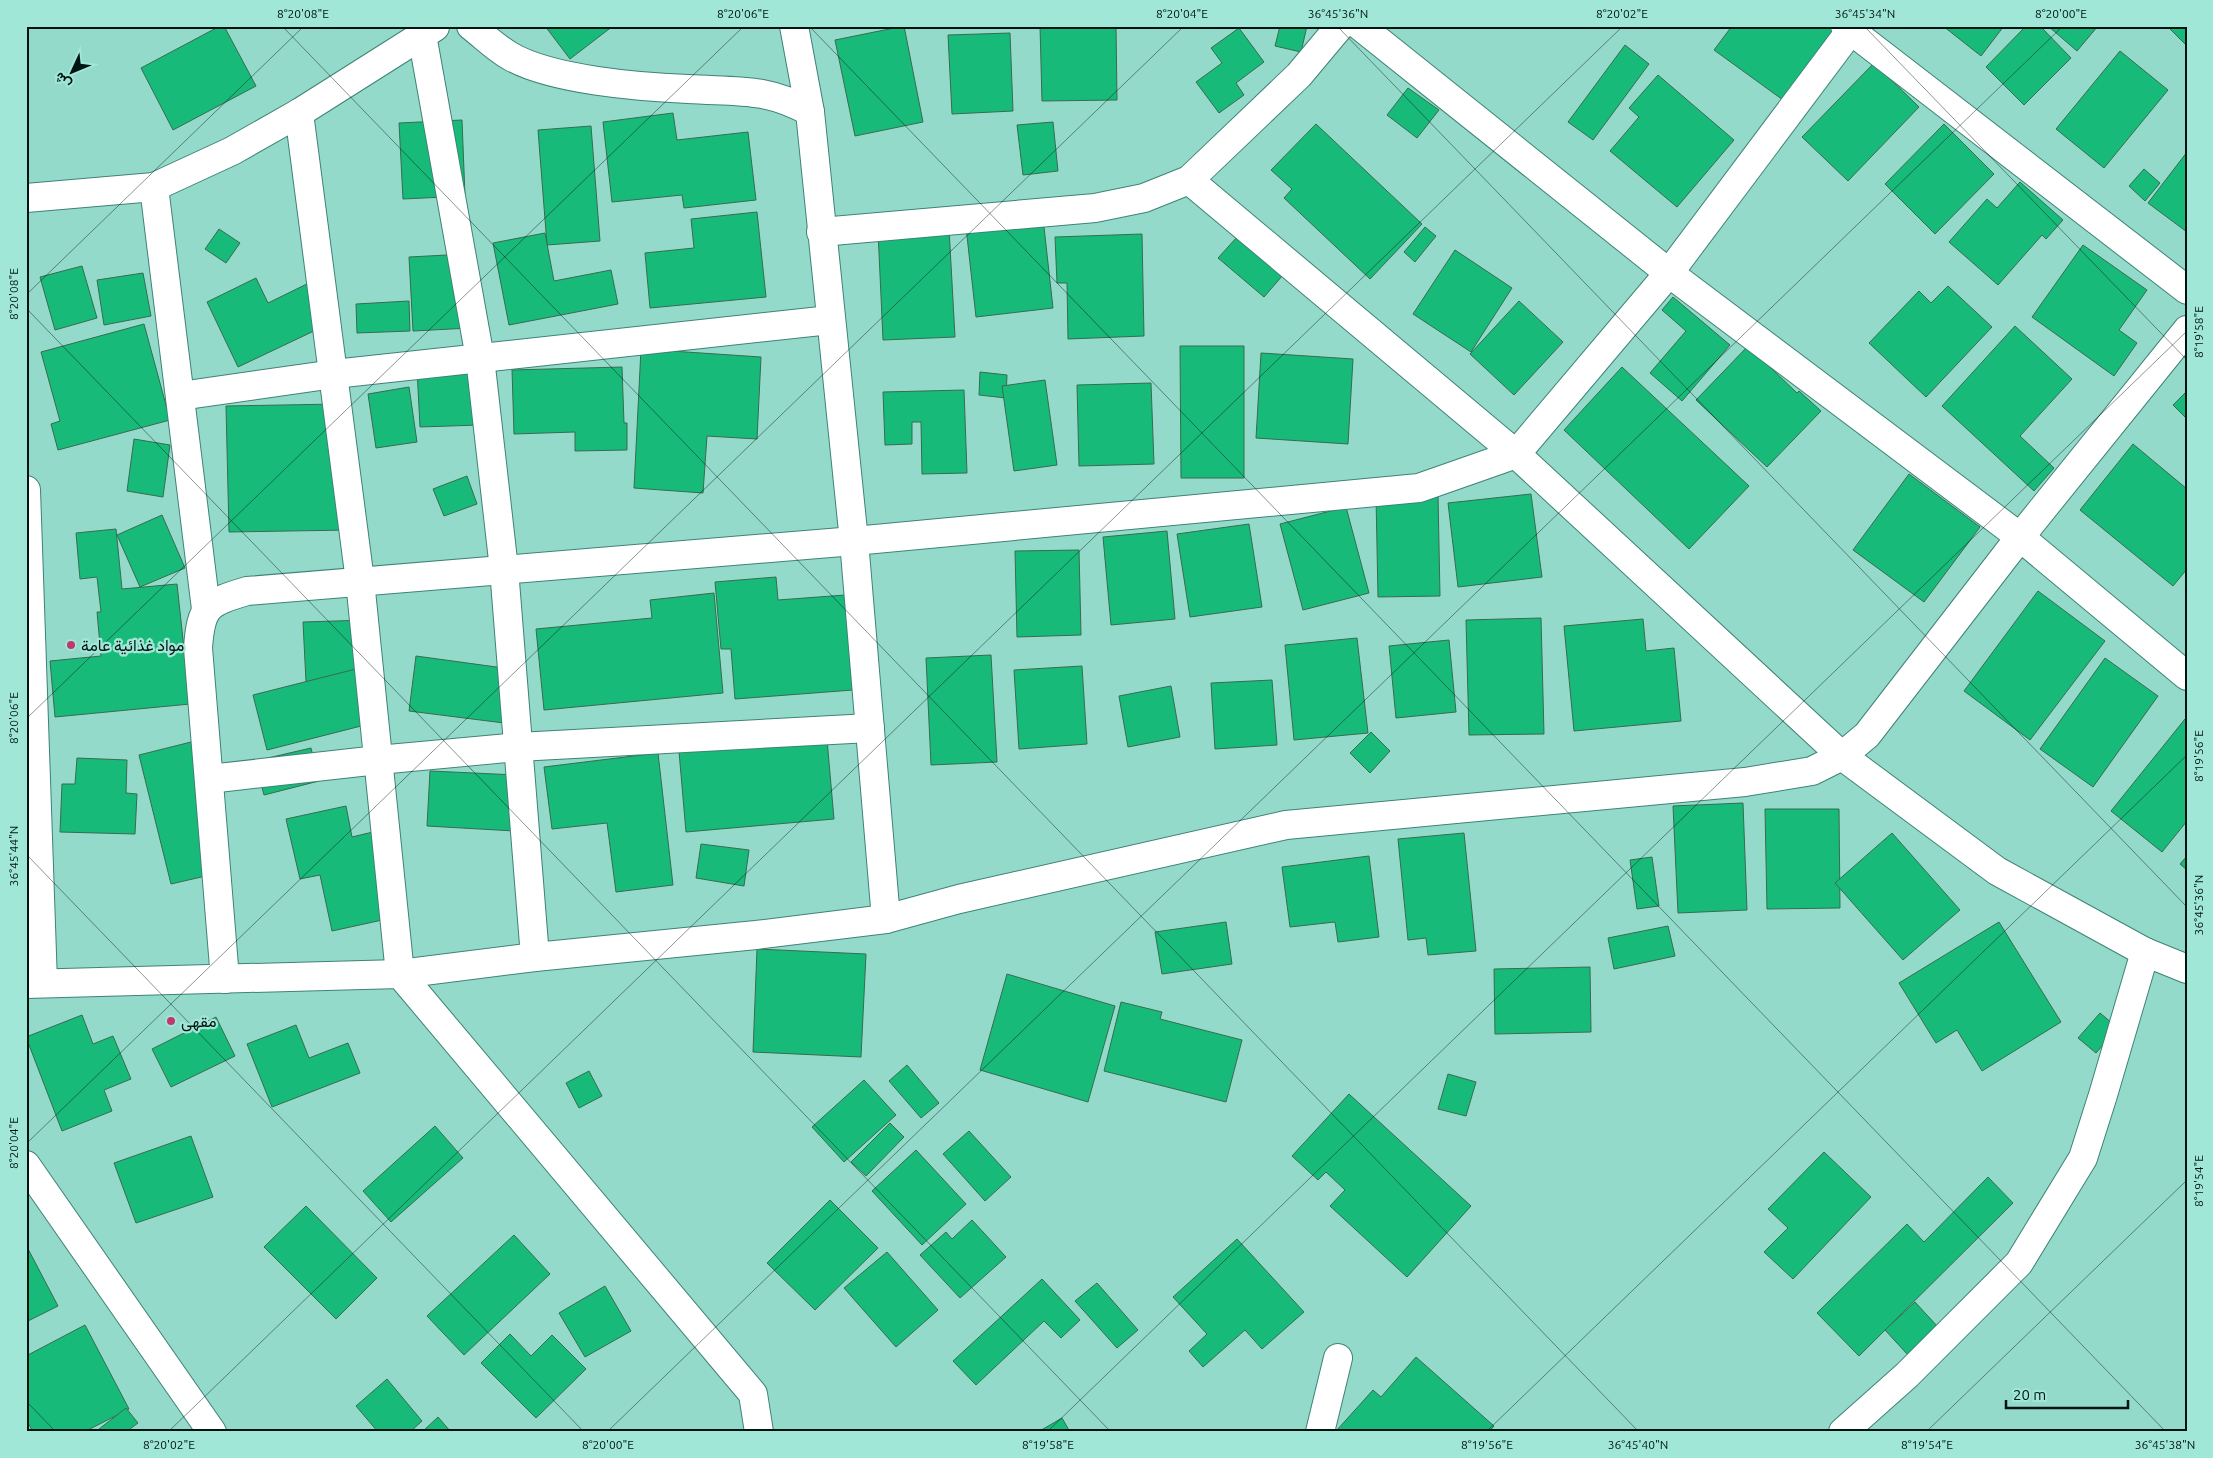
<svg xmlns="http://www.w3.org/2000/svg" width="2213" height="1458" font-family="Ubuntu,Vazirmatn,sans-serif">
  <rect width="100%" height="100%" fill="#94daca"/>
  <g fill="#18ba7a" stroke="#376c50">
    <path d="M220 26H224L256 86 173 130 141 68Z"/>
    <path d="M545 26H613L570 59Z"/>
    <path d="M904 26 923 122 855 136 835 40Z"/>
    <path d="M1040 26H1116L1117 100 1042 101Z"/>
    <path d="M1280 26H1307L1301 52 1275 46Z"/>
    <path d="M1732 26H1829L1834 30 1783 100 1714 50Z"/>
    <path d="M1943 26H2004L1981 56Z"/>
    <path d="M2026 26H2040L2071 58 2024 105 1986 67Z"/>
    <path d="M2048 26H2098L2077 51Z"/>
    <path d="M2167 26H2187V46Z"/>
    <path d="M1239 28 1264 62 1236 83 1244 95 1219 113 1196 82 1222 63 1211 48Z"/>
    <path d="M1010 33 1013 111 952 114 948 35Z"/>
    <path d="M1625 45 1649 64 1593 140 1568 122Z"/>
    <path d="M2120 51 2168 90 2104 168 2056 129Z"/>
    <path d="M1874 63 1919 107 1848 181 1802 137Z"/>
    <path d="M1658 75 1734 140 1677 207 1610 151 1639 117 1629 108Z"/>
    <path d="M1408 88 1439 110 1417 138 1387 115Z"/>
    <path d="M673 113 677 140 748 132 756 200 684 208 682 195 612 202 603 122Z"/>
    <path d="M462 120 465 196 403 199 399 123Z"/>
    <path d="M1053 122 1058 171 1023 175 1017 125Z"/>
    <path d="M1316 124 1422 224 1370 279 1284 198 1292 189 1271 170Z"/>
    <path d="M1944 124 1994 174 1935 234 1885 184Z"/>
    <path d="M591 126 600 241 547 245 538 130Z"/>
    <path d="M2187 152V232L2148 203Z"/>
    <path d="M2144 169 2160 183 2145 201 2129 186Z"/>
    <path d="M2020 182 2063 220 2046 239 2042 235 1998 285 1949 242 1987 199 1997 208Z"/>
    <path d="M757 212 766 297 650 308 645 253 694 248 691 219Z"/>
    <path d="M1043 218 1053 308 976 317 966 227Z"/>
    <path d="M1425 227 1436 236 1415 262 1404 252Z"/>
    <path d="M949 228 955 337 883 340 878 231Z"/>
    <path d="M219 229 240 243 226 263 205 249Z"/>
    <path d="M545 233 554 281 611 270 618 304 509 325 493 243Z"/>
    <path d="M1142 234 1144 336 1068 339 1067 283H1057L1055 237Z"/>
    <path d="M1238 236 1283 275 1264 297 1218 258Z"/>
    <path d="M2083 245 2147 290 2119 330 2137 343 2114 376 2032 317Z"/>
    <path d="M1455 250 1512 288 1471 352 1413 314Z"/>
    <path d="M466 254 470 328 413 331 409 257Z"/>
    <path d="M82 266 97 318 55 330 40 277Z"/>
    <path d="M143 273 151 316 104 325 97 280Z"/>
    <path d="M256 278 268 303 315 280 335 321 238 367 207 302Z"/>
    <path d="M1948 286 1992 327 1926 397 1869 343 1919 291 1931 303Z"/>
    <path d="M1673 297 1730 345 1682 401 1650 373 1686 331 1662 310Z"/>
    <path d="M409 301 410 331 357 333 356 304Z"/>
    <path d="M1519 301 1563 342 1514 395 1470 354Z"/>
    <path d="M144 324 170 420 58 450 51 424 60 421 41 352Z"/>
    <path d="M2015 326 2072 379 2020 436 2054 468 2034 491 1942 406Z"/>
    <path d="M1180 346H1244V478H1181Z"/>
    <path d="M1748 346 1797 393 1799 391 1821 411 1767 467 1696 400Z"/>
    <path d="M641 349 761 357 757 439 707 436 703 493 634 488Z"/>
    <path d="M1261 353 1353 359 1348 444 1256 438Z"/>
    <path d="M477 367 479 425 420 427 417 369Z"/>
    <path d="M622 367 624 423H627V450L575 451V432L514 434 512 370Z"/>
    <path d="M1622 367 1749 486 1689 549 1564 430Z"/>
    <path d="M980 372 1007 375 1006 398 979 395Z"/>
    <path d="M1045 380 1057 465 1014 471 1002 386Z"/>
    <path d="M1151 383 1154 464 1079 466 1077 385Z"/>
    <path d="M409 387 417 442 376 448 368 394Z"/>
    <path d="M964 390 967 473 922 474 921 422H912V444L885 445 883 392Z"/>
    <path d="M2187 391V419L2173 405Z"/>
    <path d="M338 404 350 530 229 532 226 406Z"/>
    <path d="M134 439 170 445 163 497 127 491Z"/>
    <path d="M2133 444 2187 489V569L2173 586 2080 510Z"/>
    <path d="M1909 474 1980 527 1924 602 1853 550Z"/>
    <path d="M467 476 477 504 444 516 433 489Z"/>
    <path d="M1531 494 1542 577 1458 587 1448 503Z"/>
    <path d="M1438 495 1440 596 1378 597 1376 496Z"/>
    <path d="M1346 507 1369 593 1303 610 1280 524Z"/>
    <path d="M162 515 185 568 140 587 117 535Z"/>
    <path d="M1249 524 1262 607 1190 617 1177 534Z"/>
    <path d="M116 529 122 589 177 584 190 704 55 717 50 661 101 656 97 612H101L97 577 80 579 76 533Z"/>
    <path d="M1167 531 1175 619 1111 625 1103 537Z"/>
    <path d="M1079 550 1081 635 1017 637 1015 551Z"/>
    <path d="M776 577 778 600 845 595 853 690 735 699 731 649H721L715 582Z"/>
    <path d="M2038 591 2105 641 2030 740 1964 691Z"/>
    <path d="M714 593 723 693 544 710 536 629 652 618 650 600Z"/>
    <path d="M1541 618 1544 734 1469 735 1466 620Z"/>
    <path d="M1643 619 1646 651 1674 648 1681 721 1574 731 1564 626Z"/>
    <path d="M367 620 369 679 306 682 303 622Z"/>
    <path d="M1357 638 1368 733 1294 740 1285 645Z"/>
    <path d="M1449 640 1456 712 1396 718 1389 646Z"/>
    <path d="M991 655 997 762 931 765 926 658Z"/>
    <path d="M416 656 511 669 504 723 409 711Z"/>
    <path d="M2105 658 2158 696 2093 787 2040 749Z"/>
    <path d="M1082 666 1087 744 1019 749 1014 670Z"/>
    <path d="M356 669 369 724 267 750 253 695Z"/>
    <path d="M1272 680 1277 745 1215 749 1211 683Z"/>
    <path d="M1171 686 1180 737 1128 747 1119 696Z"/>
    <path d="M2185 719 2187 720V821L2162 852 2111 811Z"/>
    <path d="M826 728 834 819 686 832 678 740Z"/>
    <path d="M1371 732 1390 751 1370 773 1350 753Z"/>
    <path d="M191 742 223 872 171 884 139 755Z"/>
    <path d="M311 748 319 781 264 795 255 761Z"/>
    <path d="M658 753 673 885 616 892 607 823 552 829 544 767Z"/>
    <path d="M77 758 127 760 126 793 137 794 135 834 60 832 62 784H75Z"/>
    <path d="M430 771 517 775 514 831 427 826Z"/>
    <path d="M1743 803 1747 910 1678 913 1673 806Z"/>
    <path d="M346 806 352 837 377 831 396 917 332 931 320 875 300 879 286 819Z"/>
    <path d="M1765 809H1839L1840 908 1767 909Z"/>
    <path d="M1464 833 1476 951 1428 955 1426 938 1408 940 1398 839Z"/>
    <path d="M1892 833 1960 910 1903 960 1835 883Z"/>
    <path d="M701 844 749 850 744 886 696 878Z"/>
    <path d="M1369 856 1379 937 1338 942 1335 922 1290 927 1282 867Z"/>
    <path d="M2187 856V870L2180 864Z"/>
    <path d="M1652 857 1659 906 1637 909 1630 860Z"/>
    <path d="M1226 922 1232 964 1162 974 1155 932Z"/>
    <path d="M1999 922 2061 1022 1982 1071 1957 1030 1936 1043 1899 983Z"/>
    <path d="M1668 926 1675 956 1614 969 1608 938Z"/>
    <path d="M757 949 866 954 861 1057 753 1052Z"/>
    <path d="M1590 967 1591 1032 1495 1034 1494 969Z"/>
    <path d="M1007 974 1115 1006 1088 1102 980 1070Z"/>
    <path d="M1121 1002 1162 1012 1160 1019 1242 1040 1226 1102 1104 1071Z"/>
    <path d="M2100 1013 2118 1028 2096 1053 2078 1038Z"/>
    <path d="M82 1015 93 1044 113 1036 131 1079 104 1090 112 1111 62 1131 26 1037Z"/>
    <path d="M216 1017 235 1056 171 1087 152 1049Z"/>
    <path d="M296 1025 309 1058 348 1043 360 1073 272 1107 247 1044Z"/>
    <path d="M907 1065 939 1103 921 1118 889 1081Z"/>
    <path d="M589 1071 602 1096 579 1108 566 1083Z"/>
    <path d="M1448 1074 1476 1082 1466 1116 1438 1109Z"/>
    <path d="M864 1080 896 1115 844 1162 812 1127Z"/>
    <path d="M1349 1094 1471 1206 1407 1277 1330 1206 1345 1190 1326 1172 1318 1180 1292 1156Z"/>
    <path d="M890 1123 904 1137 866 1176 851 1162Z"/>
    <path d="M435 1126 463 1158 391 1222 363 1191Z"/>
    <path d="M969 1131 1011 1177 985 1201 943 1154Z"/>
    <path d="M191 1136 213 1197 136 1223 114 1163Z"/>
    <path d="M916 1150 966 1204 922 1245 872 1191Z"/>
    <path d="M1824 1152 1871 1197 1793 1279 1764 1252 1788 1228 1768 1209Z"/>
    <path d="M1988 1177 2013 1203 1859 1356 1817 1313 1907 1224 1924 1242Z"/>
    <path d="M830 1200 878 1248 815 1310 767 1263Z"/>
    <path d="M306 1206 377 1278 336 1319 264 1247Z"/>
    <path d="M972 1220 1006 1257 960 1298 920 1255 946 1232 952 1239Z"/>
    <path d="M514 1235 550 1274 464 1355 427 1316Z"/>
    <path d="M1237 1239 1304 1312 1262 1349 1245 1330 1203 1367 1189 1351 1207 1334 1173 1297Z"/>
    <path d="M26 1245 58 1306 26 1322Z"/>
    <path d="M887 1252 938 1310 896 1347 844 1288Z"/>
    <path d="M1042 1279 1080 1320 1061 1338 1044 1321 976 1385 953 1361Z"/>
    <path d="M1097 1283 1138 1330 1117 1348 1075 1301Z"/>
    <path d="M605 1286 631 1331 585 1357 559 1313Z"/>
    <path d="M1915 1302 1938 1327 1908 1355 1885 1330Z"/>
    <path d="M85 1325 129 1409 84 1432H33L26 1419V1356Z"/>
    <path d="M510 1334 531 1356 552 1335 586 1369 536 1418 481 1363Z"/>
    <path d="M1416 1357 1494 1426 1489 1432H1339L1337 1430 1373 1390 1381 1397Z"/>
    <path d="M387 1379 422 1421 410 1432H378L356 1406Z"/>
    <path d="M126 1408 138 1423 126 1432H101L99 1429Z"/>
    <path d="M438 1417 451 1432H422Z"/>
    <path d="M1062 1418 1070 1432H1038Z"/>
  </g>
  <g fill="none" stroke-linecap="round" stroke-linejoin="round">
    <g stroke="#3e8376" stroke-width="30">
      <g id="minor">
        <path d="M471 26C484 36 496 48 510 56 551 80 640 87 688 89 735 92 767 87 810 112L854 541 886 919"/>
        <path d="M794 26 810 112"/>
        <path d="M1360 26 1669 273 2020 537 2187 676"/>
        <path d="M1845 26 2187 290"/>
        <path d="M422 35 480 358 504 569 535 957"/>
        <path d="M299 113 360 581 400 974 753 1394 759 1432"/>
        <path d="M1189 180 1516 454 1842 756 1997 871 2145 952 2187 969"/>
        <path d="M154 187 206 609"/>
        <path d="M26 198 154 187 232 151 299 113 435 27"/>
        <path d="M821 232 1095 208 1144 198 1189 180 1299 75 1340 26"/>
        <path d="M180 396 334 374 830 320"/>
        <path d="M26 490 43 983"/>
        <path d="M209 779 378 760 518 747 870 728"/>
        <path d="M225 979 198 648C201 606 207 603 247 591L854 541 1419 488 1516 454 1669 273 1854 26"/>
        <path d="M26 984 400 974 535 957 756 935 886 919 959 899 1286 825 1745 782 1812 771 1842 756 1867 735 2020 537 2187 330"/>
        <path d="M26 1165 212 1432"/>
        <path d="M1320 1432 1338 1358"/>
        <path d="M1843 1432 1907 1375 2019 1263 2083 1158 2103 1095 2145 952"/>
      </g>
    </g>
    <use href="#minor" stroke="#fff" stroke-width="28"/>
  </g>
  <path fill="none" stroke="#001511" stroke-width="1" stroke-opacity="0.45" d="M282 26 1639 1432M809 26 2166 1432M1337 26 2187 907M1864 26 2187 360M26 295 304 26M26 308 1111 1432M26 719 744 26M26 854 584 1432M26 1144 1184 26M26 1401 56 1432M168 1432 1623 26M607 1432 2063 26M1047 1432 2187 331M1486 1432 2187 755M1926 1432 2187 1180"/>
  <g fill="#c03771" stroke="#a1e7d7" stroke-width="2">
    <circle cx="71" cy="645" r="5"/>
    <circle cx="171" cy="1021" r="5"/>
  </g>
  <g text-anchor="middle" stroke-width="4.5" stroke-linejoin="round" paint-order="stroke">
    <g font-size="16" fill="#001511" stroke="#a1e7d7" text-anchor="start">
      <text x="81" y="651">مواد غذائية عامة</text>
      <text x="181" y="1027">مقهى</text>
    </g>
  </g>
  <rect width="2213" height="1458" fill="none" stroke="#a1e7d7" stroke-width="55"/>
  <g transform="translate(72 72) rotate(226)" stroke="#a1e7d7" stroke-width="4" paint-order="stroke">
  <path d="M0-4L9 19L0 12L-9 19Z" fill="#001511"/>
  <text y="-8" font-size="14" font-weight="bold" text-anchor="middle" fill="#001511">ش</text>
  </g>
  <path d="M2006 1400v8h122v-8" fill="none" stroke="#001511" stroke-width="2.5"/>
  <text x="2013" y="1400" font-size="15" fill="#001511" stroke="#a1e7d7" stroke-width="4" paint-order="stroke">20 m</text>
  <rect x="28" y="28" width="2158" height="1402" fill="none" stroke="#001511" stroke-width="2"/>
  <g font-size="12" text-anchor="middle" fill="#001511">
    <text x="303" y="18">8°20'08"E</text>
    <text x="743" y="18">8°20'06"E</text>
    <text x="1182" y="18">8°20'04"E</text>
    <text x="1338" y="18">36°45'36"N</text>
    <text x="1622" y="18">8°20'02"E</text>
    <text x="1865" y="18">36°45'34"N</text>
    <text x="2061" y="18">8°20'00"E</text>
    <text transform="translate(14 294) rotate(-90)" y="4">8°20'08"E</text>
    <text transform="translate(2199 332) rotate(-90)" y="4">8°19'58"E</text>
    <text transform="translate(14 718) rotate(-90)" y="4">8°20'06"E</text>
    <text transform="translate(2199 756) rotate(-90)" y="4">8°19'56"E</text>
    <text transform="translate(14 856) rotate(-90)" y="4">36°45'44"N</text>
    <text transform="translate(2199 905) rotate(-90)" y="4">36°45'36"N</text>
    <text transform="translate(14 1143) rotate(-90)" y="4">8°20'04"E</text>
    <text transform="translate(2199 1181) rotate(-90)" y="4">8°19'54"E</text>
    <text x="169" y="1449">8°20'02"E</text>
    <text x="608" y="1449">8°20'00"E</text>
    <text x="1048" y="1449">8°19'58"E</text>
    <text x="1487" y="1449">8°19'56"E</text>
    <text x="1638" y="1449">36°45'40"N</text>
    <text x="1927" y="1449">8°19'54"E</text>
    <text x="2165" y="1449">36°45'38"N</text>
  </g>
</svg>
